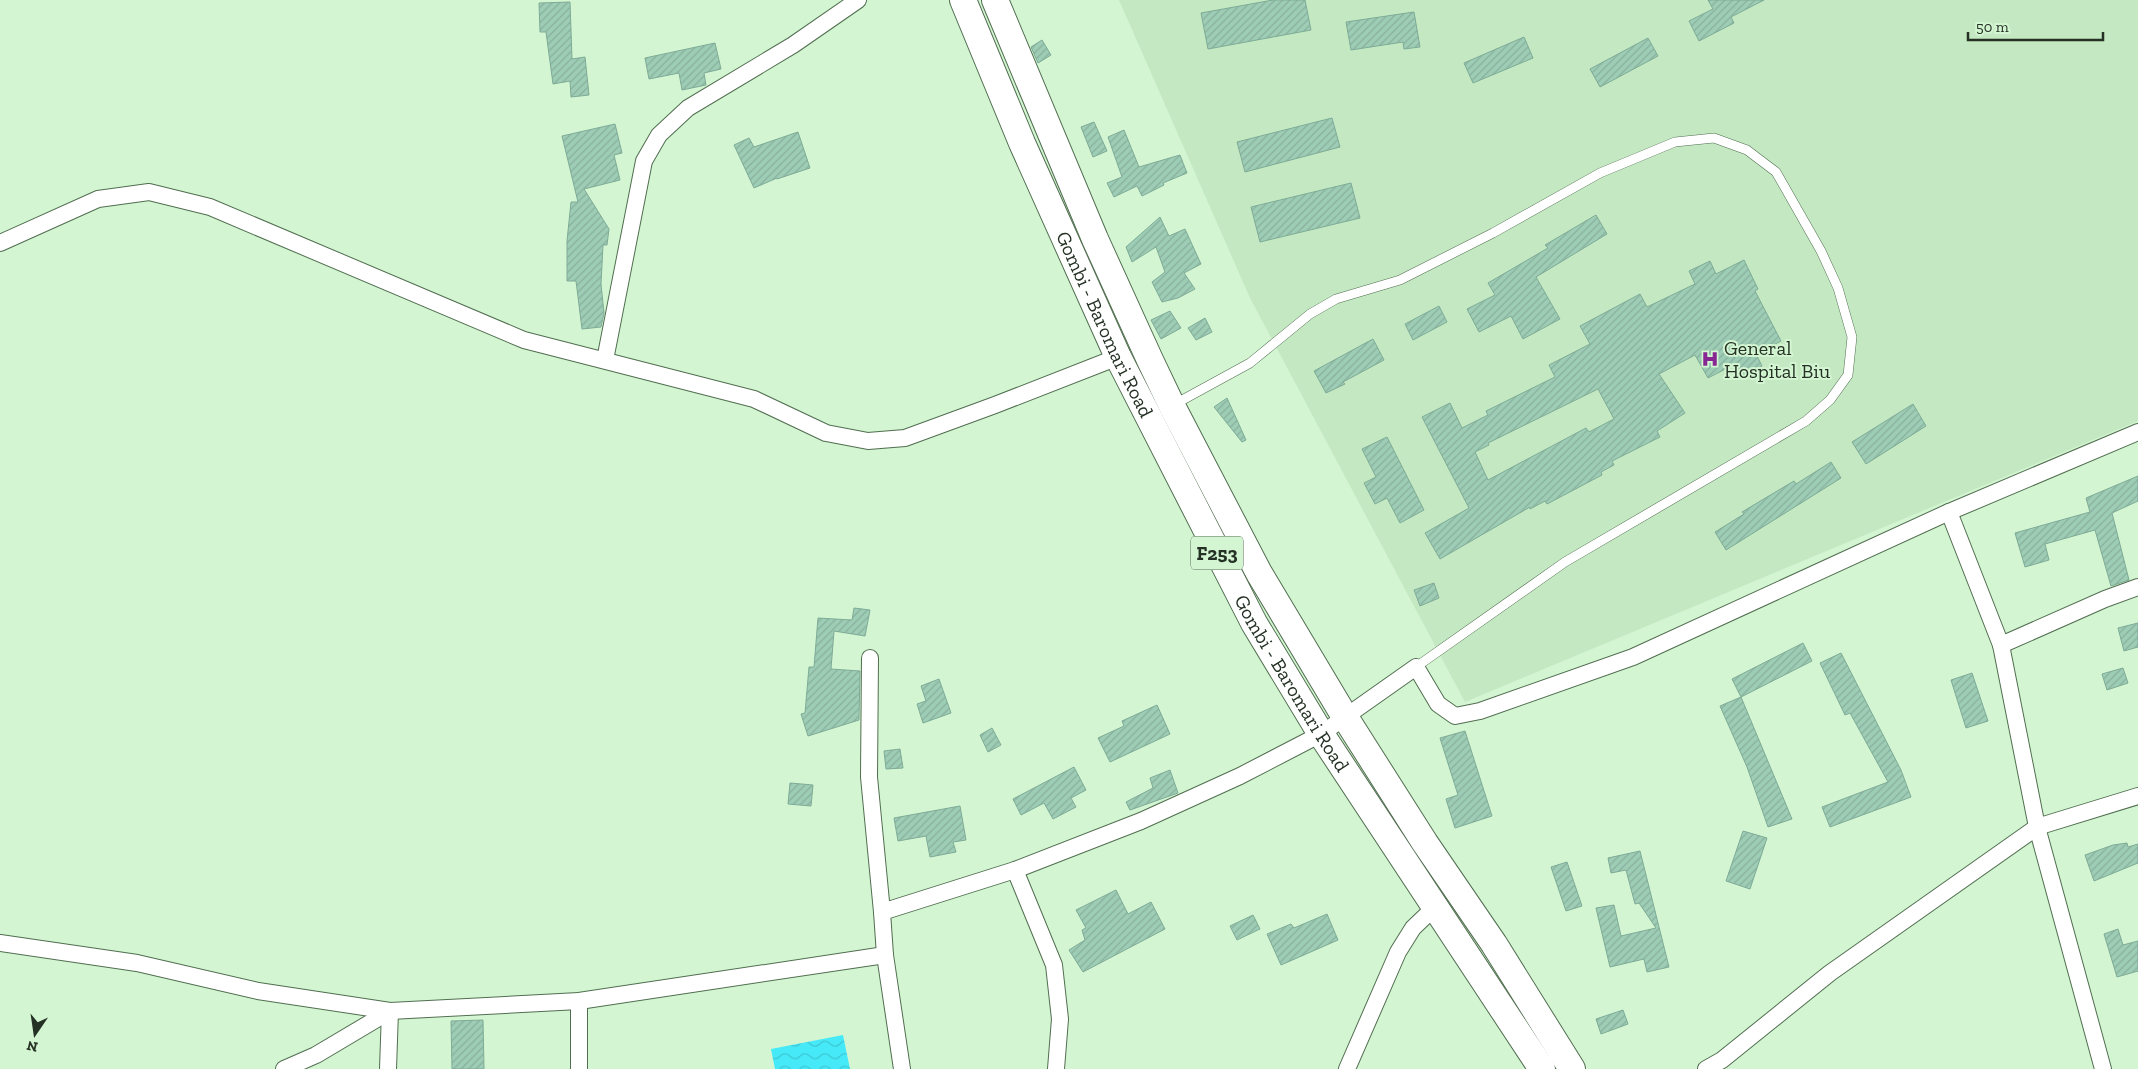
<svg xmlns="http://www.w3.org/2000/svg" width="2138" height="1069" font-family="'Zilla Slab',serif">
  <defs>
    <pattern id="water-waves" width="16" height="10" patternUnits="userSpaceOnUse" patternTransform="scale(1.25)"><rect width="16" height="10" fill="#46e9f8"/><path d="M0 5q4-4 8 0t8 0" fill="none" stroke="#3dc8d4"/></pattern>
    <pattern id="building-hatch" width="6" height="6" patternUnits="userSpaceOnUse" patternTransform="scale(1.25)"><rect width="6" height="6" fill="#9ecdb6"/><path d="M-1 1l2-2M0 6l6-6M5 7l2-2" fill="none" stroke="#88b09c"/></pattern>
  </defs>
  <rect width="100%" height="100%" fill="#d3f5d2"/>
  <path fill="#c4e9c2" d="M1119 0H2138V421L1465 702 1250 298Z"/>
  <path fill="url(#water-waves)" d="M843 1035 850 1069H775L771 1049Z"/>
  <g fill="url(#building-hatch)" stroke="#7eab96" fill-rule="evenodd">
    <path d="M1273 0H1305L1311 30 1208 49 1201 13Z"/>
    <path d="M1708 0H1764L1731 17 1734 23 1699 41 1689 21 1713 9Z"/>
    <path d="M570 2 572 59 585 57 589 95 571 97 570 81 553 84 546 32H540L539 3Z"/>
    <path d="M1414 12 1420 47 1404 49 1403 42 1351 50 1346 22Z"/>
    <path d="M1524 37 1533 58 1473 83 1464 63Z"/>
    <path d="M1648 38 1658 56 1600 87 1590 69Z"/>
    <path d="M1042 40 1051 55 1038 63 1031 47Z"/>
    <path d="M715 43 721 69 704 73 706 85 682 90 679 73 649 79 645 58Z"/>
    <path d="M1332 118 1340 147 1245 172 1237 142Z"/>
    <path d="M1094 122 1107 151 1093 157 1081 127Z"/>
    <path d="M615 124 622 153 614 155 620 180 584 189 609 229 607 245H603L601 284 604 313 601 327 582 329 576 281H567V241L571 202H578L562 136Z"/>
    <path d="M1124 130 1139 167 1180 155 1187 173 1163 183 1164 185 1142 196 1137 186 1114 197 1107 183 1122 177 1108 137Z"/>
    <path d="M798 132 810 168 777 179V178L754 188 734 145 749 138 754 147Z"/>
    <path d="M1351 183 1360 218 1260 242 1251 207Z"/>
    <path d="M1596 215 1607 234 1536 277 1560 319 1523 339 1511 316 1479 332 1467 309 1495 295 1488 283 1548 248 1545 245Z"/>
    <path d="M1160 217 1169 236 1185 229 1201 264 1184 273 1195 289 1178 298 1162 302 1152 282 1165 272 1156 247 1132 262 1126 247Z"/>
    <path d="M1744 260 1758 289 1755 291 1781 341 1756 354 1762 366 1741 377 1735 364 1708 378 1695 355 1659 374 1685 413 1657 431 1660 437 1612 461 1614 465 1601 472 1602 475 1547 504 1545 501 1530 509V507L1440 559 1425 533 1469 508 1422 417 1450 403 1462 428 1488 415 1486 411 1555 377 1549 365 1590 344 1580 326 1640 294 1647 307 1695 284 1689 271 1710 261 1716 274ZM1598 389 1614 419 1589 432 1586 428 1488 480 1475 452 1489 445 1488 443Z"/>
    <path d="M1439 306 1447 322 1413 340 1405 324Z"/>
    <path d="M1170 311 1181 328 1161 339 1151 320Z"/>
    <path d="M1205 318 1212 332 1196 340 1188 328Z"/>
    <path d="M1373 339 1384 360 1343 382 1345 384 1326 393 1314 371Z"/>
    <path d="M1227 398 1246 440 1242 442 1214 407Z"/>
    <path d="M1913 404 1926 426 1866 464 1852 442Z"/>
    <path d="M1387 437 1424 510 1400 523 1387 498 1375 504 1364 483 1376 477 1362 449Z"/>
    <path d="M1831 462 1841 478 1726 550 1715 532 1744 514 1742 512 1794 481 1796 484Z"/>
    <path d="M2138 476V501L2112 513 2129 580 2111 586 2095 530 2045 544 2049 560 2025 567 2015 533 2090 512 2086 498Z"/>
    <path d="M1434 583 1439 598 1420 606 1414 590Z"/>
    <path d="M854 608 870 610 865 636 834 631 831 669 860 671 859 720 808 736 801 714 805 713 809 667H814L818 618 852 620Z"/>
    <path d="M2138 623V647L2124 651 2118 628Z"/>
    <path d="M1803 643 1812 661 1741 697 1732 679Z"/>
    <path d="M1841 653 1901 770 1911 797 1830 827 1822 807 1888 782 1850 713 1845 715 1820 663Z"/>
    <path d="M2123 668 2128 683 2107 690 2102 674Z"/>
    <path d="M1972 673 1988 721 1966 728 1951 680Z"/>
    <path d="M939 679 951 713 923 723 917 704 926 701 921 686Z"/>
    <path d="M1741 697 1792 819 1768 827 1747 767 1720 706Z"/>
    <path d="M1157 705 1170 734 1110 762 1098 738 1124 726 1122 721Z"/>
    <path d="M992 728 1001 745 988 752 980 735Z"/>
    <path d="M1465 731 1492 816 1455 828 1446 799 1458 795 1440 738Z"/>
    <path d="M900 749 903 768 886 769 884 751Z"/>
    <path d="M1074 767 1086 790 1071 798 1076 807 1053 819 1044 803 1021 815 1013 799Z"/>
    <path d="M1170 770 1178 793 1130 810 1126 802 1153 788 1150 778Z"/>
    <path d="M790 783 813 785 811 806 788 804Z"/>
    <path d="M960 806 966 840 953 842 956 852 930 857 926 836 898 841 894 818Z"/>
    <path d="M1743 831 1767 838 1750 889 1726 881Z"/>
    <path d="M2127 843 2128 847 2138 844V863L2094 881 2085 855 2113 845Z"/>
    <path d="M1640 851 1669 967 1647 972 1644 959 1610 967 1596 908 1614 905 1621 936 1656 928 1639 903 1635 904 1626 870 1611 873 1608 858Z"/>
    <path d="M1567 862 1582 906 1566 911 1551 867Z"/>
    <path d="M1116 890 1128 914 1151 902 1165 929 1083 972 1069 950 1085 940 1082 930 1086 928 1076 910Z"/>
    <path d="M1327 914 1338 940 1281 965 1267 934 1291 924 1294 928Z"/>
    <path d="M1253 915 1260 929 1237 940 1230 926Z"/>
    <path d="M2118 929 2123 945 2138 941V971L2117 977 2104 934Z"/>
    <path d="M1623 1010 1628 1024 1601 1034 1596 1019Z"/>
    <path d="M483 1020 484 1069H452L451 1021Z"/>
  </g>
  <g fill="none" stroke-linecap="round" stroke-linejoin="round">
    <g stroke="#516e50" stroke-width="10">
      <path id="lane" d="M1175 404 1250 363 1310 314 1336 299 1400 280 1493 233 1600 173 1675 142 1714 138 1747 150 1776 172 1821 251 1838 288 1852 337 1848 375 1830 400 1806 421 1565 562 1416 667"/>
    </g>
    <g stroke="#516e50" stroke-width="18">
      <g id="street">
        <path d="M0 243 98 199 149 192 210 207 524 340 754 399 826 433 868 441 905 438 995 405 1118 357"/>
        <path d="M605 360 644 161 659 135 688 108 793 45 858 0"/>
        <path d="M1949 512 2001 645 2105 599 2138 587"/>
        <path d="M2001 645 2037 827 2103 1069"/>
        <path d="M870 658 869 777 882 912"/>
        <path d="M1015 870 1054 965 1060 1019 1056 1069"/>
        <path d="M0 943 137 963 258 991 390 1011 388 1069"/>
        <path d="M579 1001V1069"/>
        <path d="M284 1069 316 1055 390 1011 579 1001 885 955"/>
        <path d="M902 1069 885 955 882 912 1015 870 1141 821 1240 776 1321 734 1416 667 1438 704 1455 716 1480 711 1633 657 1949 512 2138 432"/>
        <path d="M1347 1069 1398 952 1413 928 1436 906"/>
        <path d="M1706 1069 1722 1060 1830 973 2037 827 2138 796"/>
      </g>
    </g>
    <g stroke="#516e50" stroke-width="28">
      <g id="primary">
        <path id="s1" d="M963 0 1022 143 1118 357 1254 623 1321 734 1542 1069"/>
        <path d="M995 0 1095 239 1150 360 1172 406 1259 573 1345 717 1425 843 1494 944 1572 1069"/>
      </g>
    </g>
    <use href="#lane" stroke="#fff" stroke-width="9"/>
    <use href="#street" stroke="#fff" stroke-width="16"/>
    <use href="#primary" stroke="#fff" stroke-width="26"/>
  </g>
  <defs>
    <g id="hospital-bare" transform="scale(1.35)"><path d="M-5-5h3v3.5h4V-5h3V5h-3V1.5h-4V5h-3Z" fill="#872791" stroke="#d3f5d2" stroke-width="2.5" paint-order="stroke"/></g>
  </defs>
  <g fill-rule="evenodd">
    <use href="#hospital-bare" x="1710" y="359"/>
  </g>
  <g text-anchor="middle" stroke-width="4" stroke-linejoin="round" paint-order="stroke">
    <rect fill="#d3f5d2" stroke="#586c58" stroke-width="1" x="1191" y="536.5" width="52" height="33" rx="4"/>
    <g font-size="19" font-weight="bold" fill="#243124">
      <text x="1217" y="560">F253</text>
    </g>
    <g font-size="20" fill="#243124" stroke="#d3f5d2">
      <text dy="7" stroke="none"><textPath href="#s1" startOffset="354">Gombi - Baromari Road</textPath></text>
      <text dy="7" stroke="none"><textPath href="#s1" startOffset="759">Gombi - Baromari Road</textPath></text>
    </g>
    <g font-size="20" fill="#243124" stroke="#d3f5d2" text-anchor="start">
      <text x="1724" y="355">General<tspan x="1724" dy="23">Hospital Biu</tspan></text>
    </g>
  </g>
  <g transform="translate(35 1034) rotate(193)" stroke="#d3f5d2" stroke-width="4" paint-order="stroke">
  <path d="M0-4L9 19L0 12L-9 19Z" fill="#243124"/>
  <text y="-8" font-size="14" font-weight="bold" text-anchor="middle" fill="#243124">N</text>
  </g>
  <path d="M1968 32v8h135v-8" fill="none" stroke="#243124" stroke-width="2.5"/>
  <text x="1976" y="32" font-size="15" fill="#243124" stroke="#d3f5d2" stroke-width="4" paint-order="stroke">50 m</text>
</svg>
